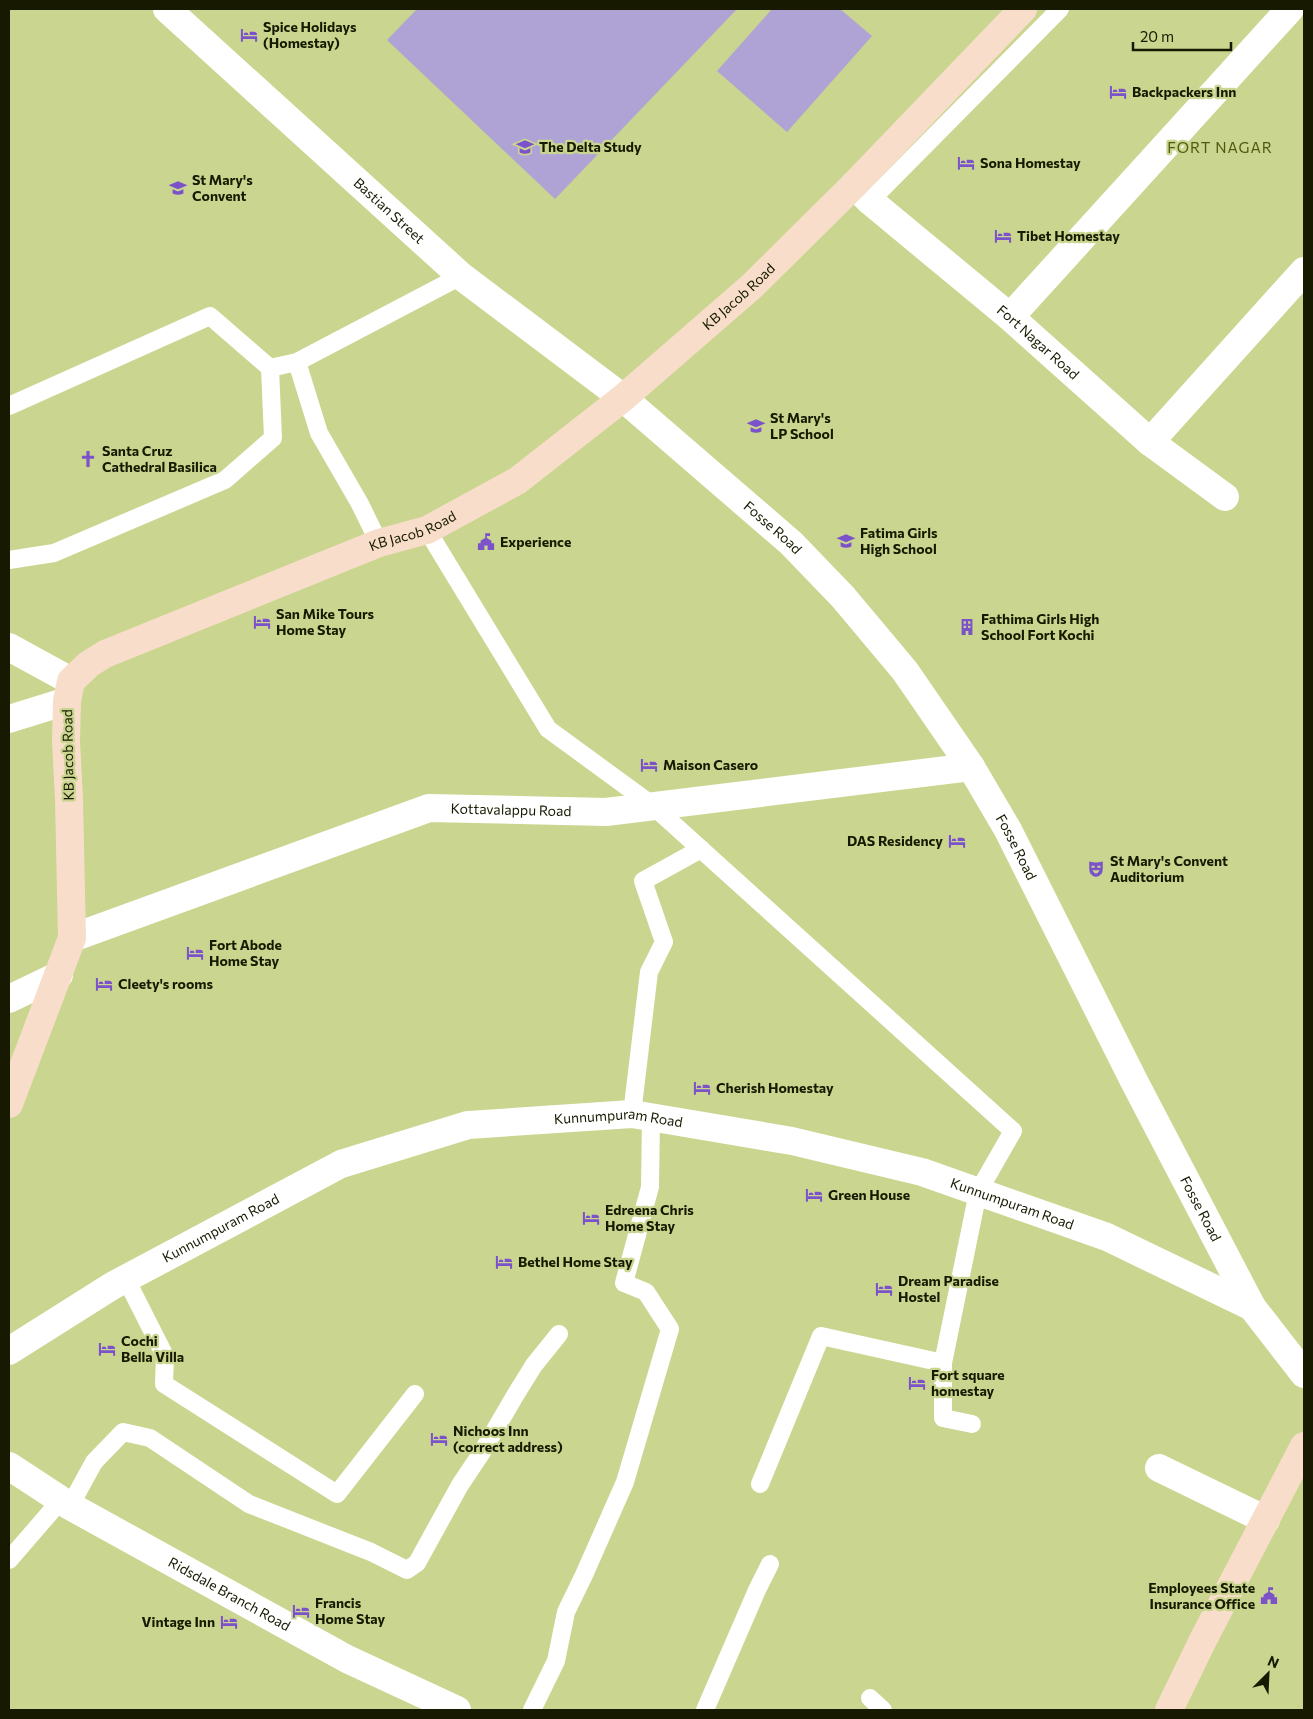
<svg xmlns="http://www.w3.org/2000/svg" width="1313" height="1719" font-family="Commissioner,sans-serif">
  <rect width="100%" height="100%" fill="#cad58f"/>
  <g fill="#afa2d5">
    <path d="M417 9H737L555 199 387 40Z"/>
    <path d="M772 9H840L872 36 787 132 717 71Z"/>
  </g>
  <g fill="none" stroke-linecap="round" stroke-linejoin="round">
    <g stroke="#fff" stroke-width="18">
      <path d="M870 201 1060 9"/>
      <path d="M297 362 319 433 360 504 379 543"/>
      <path d="M270 368 297 362 461 276"/>
      <path d="M9 406 210 316 270 368 273 438 225 480 54 553 9 560"/>
      <path d="M427 530 548 729 652 805 1013 1131 978 1192 943 1363 821 1336 760 1484"/>
      <path d="M632 1114 649 972 664 942 643 881 701 849"/>
      <path d="M126 1279 165 1356 164 1384 337 1494 415 1394"/>
      <path d="M943 1363V1418L972 1424"/>
      <path d="M70 1506 94 1462 123 1432 150 1438 249 1504 371 1552 407 1570 417 1563 460 1485 482 1452 516 1394 534 1365 559 1334"/>
      <path d="M9 1560 61 1500"/>
      <path d="M870 1698 883 1710"/>
      <path d="M532 1710 556 1661 566 1612 584 1575 625 1482 670 1329 646 1292 624 1283 650 1187 651 1118"/>
      <path d="M705 1710 757 1590 770 1564"/>
    </g>
    <g stroke="#fff" stroke-width="28">
      <path id="s1" d="M167 9 461 276 623 398"/>
      <path id="s2" d="M854 185 870 201 1010 317 1150 442 1225 497"/>
      <path d="M1010 317 1290 9"/>
      <path d="M1150 442 1304 271"/>
      <path d="M9 647 71 681"/>
      <path d="M9 719 67 701"/>
      <path id="s3" d="M72 938 429 808 606 812 971 767"/>
      <path d="M9 999 59 975"/>
      <path id="s4" d="M9 1351 112 1286 341 1164 468 1125 632 1114 792 1141 922 1172 1107 1237 1252 1307"/>
      <path id="s5" d="M9 1466 70 1506 347 1659 457 1710"/>
      <path d="M1159 1468 1266 1520"/>
    </g>
    <path stroke="#fff" stroke-width="28" id="s6" d="M623 398 791 543 843 597 905 671 971 767 1008 830 1135 1083 1252 1307 1304 1374"/>
    <g stroke="#f8deca" stroke-width="28">
      <path id="s7" d="M9 1104 72 938 69 799 66 741 67 701 71 681 89 664 105 654 379 543 427 530 517 481 623 398 752 286 854 185 1023 9"/>
      <path d="M1169 1710 1203 1640 1304 1446"/>
    </g>
  </g>
  <defs>
    <g id="hotel-bare" transform="scale(1.35)"><path d="M-6-4.5h1.5V1H6V5H4.5V3h-9V5H-6ZM-4 0a1.8 1.8 0 1 1 3.6 0ZM.5 0V-2.5h3Q6-2.5 6 0Z" fill="#7c52cb" stroke="#cad58f" stroke-width="2.5" paint-order="stroke"/></g>
    <g id="school-bare" transform="scale(1.35)"><path d="M0-5L7-2L0 1L-7-2ZM-4 1L0 2.5L4 1V4Q0 6-4 4Z" fill="#7c52cb" stroke="#cad58f" stroke-width="2.5" paint-order="stroke"/></g>
    <g id="church-bare" transform="scale(1.35)"><path d="M-1.2-6h2.4v3.5h3.3v2.4h-3.3V6h-2.4V-.1h-3.3v-2.4h3.3Z" fill="#7c52cb" stroke="#cad58f" stroke-width="2.5" paint-order="stroke"/></g>
    <g id="civic-bare" transform="scale(1.35)"><path d="M-.6-6.5H3V-4.5H.6V-3L4-1V1h2V6H-6V1h2V-1L-.6-3ZM-1.2 2.5V6h2.4V2.5Z" fill="#7c52cb" stroke="#cad58f" stroke-width="2.5" paint-order="stroke"/></g>
    <g id="building-bare" transform="scale(1.35)"><path d="M-4-6H4V6H1V3H-1V6H-4ZM-2.5-4.3h1.7v1.8h-1.7ZM.8-4.3h1.7v1.8H.8ZM-2.5-1h1.7V.8h-1.7ZM.8-1h1.7V.8H.8Z" fill="#7c52cb" stroke="#cad58f" stroke-width="2.5" paint-order="stroke"/></g>
    <g id="theatre-bare" transform="scale(1.35)"><path d="M-5-5.5Q0-4 5-5.5V0Q5 5 0 6Q-5 5-5 0ZM-3.3-2.5H-1v1.5H-3.3ZM1-2.5H3.3v1.5H1ZM-2.8 1Q0 5.5 2.8 1Z" fill="#7c52cb" stroke="#cad58f" stroke-width="2.5" paint-order="stroke"/></g>
  </defs>
  <g fill-rule="evenodd">
    <use href="#hotel-bare" x="249" y="35"/>
    <use href="#hotel-bare" x="1118" y="92"/>
    <use href="#school-bare" x="525" y="147"/>
    <use href="#hotel-bare" x="966" y="163"/>
    <use href="#school-bare" x="178" y="188"/>
    <use href="#hotel-bare" x="1003" y="236"/>
    <use href="#school-bare" x="756" y="426"/>
    <use href="#church-bare" x="88" y="459"/>
    <use href="#school-bare" x="846" y="541"/>
    <use href="#civic-bare" x="486" y="542"/>
    <use href="#hotel-bare" x="262" y="622"/>
    <use href="#building-bare" x="967" y="627"/>
    <use href="#hotel-bare" x="649" y="765"/>
    <use href="#hotel-bare" x="957" y="841"/>
    <use href="#theatre-bare" x="1096" y="869"/>
    <use href="#hotel-bare" x="195" y="953"/>
    <use href="#hotel-bare" x="104" y="984"/>
    <use href="#hotel-bare" x="702" y="1088"/>
    <use href="#hotel-bare" x="814" y="1195"/>
    <use href="#hotel-bare" x="591" y="1218"/>
    <use href="#hotel-bare" x="504" y="1262"/>
    <use href="#hotel-bare" x="884" y="1289"/>
    <use href="#hotel-bare" x="107" y="1349"/>
    <use href="#hotel-bare" x="917" y="1383"/>
    <use href="#hotel-bare" x="439" y="1439"/>
    <use href="#civic-bare" x="1269" y="1596"/>
    <use href="#hotel-bare" x="301" y="1611"/>
    <use href="#hotel-bare" x="229" y="1622"/>
  </g>
  <g text-anchor="middle" stroke-width="4.5" stroke-linejoin="round" paint-order="stroke">
    <g font-size="14" font-weight="bold" fill="#171a01" stroke="#cad58f" text-anchor="start">
      <text x="263" y="32">Spice Holidays<tspan x="263" dy="16">(Homestay)</tspan></text>
      <text x="1132" y="97">Backpackers Inn</text>
      <text x="539" y="152">The Delta Study</text>
      <text x="980" y="168">Sona Homestay</text>
      <text x="192" y="185">St Mary's<tspan x="192" dy="16">Convent</tspan></text>
      <text x="1017" y="241">Tibet Homestay</text>
      <text x="770" y="423">St Mary's<tspan x="770" dy="16">LP School</tspan></text>
      <text x="102" y="456">Santa Cruz<tspan x="102" dy="16">Cathedral Basilica</tspan></text>
      <text x="860" y="538">Fatima Girls<tspan x="860" dy="16">High School</tspan></text>
      <text x="500" y="547">Experience</text>
      <text x="276" y="619">San Mike Tours<tspan x="276" dy="16">Home Stay</tspan></text>
      <text x="981" y="624">Fathima Girls High<tspan x="981" dy="16">School Fort Kochi</tspan></text>
      <text x="663" y="770">Maison Casero</text>
      <text x="943" y="846" text-anchor="end">DAS Residency</text>
      <text x="1110" y="866">St Mary's Convent<tspan x="1110" dy="16">Auditorium</tspan></text>
      <text x="209" y="950">Fort Abode<tspan x="209" dy="16">Home Stay</tspan></text>
      <text x="118" y="989">Cleety's rooms</text>
      <text x="716" y="1093">Cherish Homestay</text>
      <text x="828" y="1200">Green House</text>
      <text x="605" y="1215">Edreena Chris<tspan x="605" dy="16">Home Stay</tspan></text>
      <text x="518" y="1267">Bethel Home Stay</text>
      <text x="898" y="1286">Dream Paradise<tspan x="898" dy="16">Hostel</tspan></text>
      <text x="121" y="1346">Cochi<tspan x="121" dy="16">Bella Villa</tspan></text>
      <text x="931" y="1380">Fort square<tspan x="931" dy="16">homestay</tspan></text>
      <text x="453" y="1436">Nichoos Inn<tspan x="453" dy="16">(correct address)</tspan></text>
      <text x="1255" y="1593" text-anchor="end">Employees State<tspan x="1255" dy="16">Insurance Office</tspan></text>
      <text x="315" y="1608">Francis<tspan x="315" dy="16">Home Stay</tspan></text>
      <text x="215" y="1627" text-anchor="end">Vintage Inn</text>
    </g>
    <g font-size="14" fill="#171a01" stroke="#cad58f">
      <text dy="5" stroke="none"><textPath href="#s1" startOffset="300">Bastian Street</textPath></text>
      <text dy="5" stroke="none"><textPath href="#s7" startOffset="1215">KB Jacob Road</textPath></text>
      <text dy="5" stroke="none"><textPath href="#s2" startOffset="242">Fort Nagar Road</textPath></text>
      <text dy="5" stroke="none"><textPath href="#s6" startOffset="198">Fosse Road</textPath></text>
      <text dy="5" stroke="none"><textPath href="#s7" startOffset="810">KB Jacob Road</textPath></text>
      <text transform="translate(68 755) rotate(-91)" y="5">KB Jacob Road</text>
      <text dy="5" stroke="none"><textPath href="#s3" startOffset="462">Kottavalappu Road</textPath></text>
      <text dy="5" stroke="none"><textPath href="#s6" startOffset="602">Fosse Road</textPath></text>
      <text dy="5" stroke="none"><textPath href="#s4" startOffset="665">Kunnumpuram Road</textPath></text>
      <text dy="5" stroke="none"><textPath href="#s4" startOffset="1070">Kunnumpuram Road</textPath></text>
      <text dy="5" stroke="none"><textPath href="#s6" startOffset="1008">Fosse Road</textPath></text>
      <text dy="5" stroke="none"><textPath href="#s4" startOffset="245">Kunnumpuram Road</textPath></text>
      <text dy="5" stroke="none"><textPath href="#s5" startOffset="255">Ridsdale Branch Road</textPath></text>
    </g>
    <g font-size="15" letter-spacing="1" fill="#515911" stroke="#cad58f">
      <text x="1220" y="153">FORT NAGAR</text>
    </g>
  </g>
  <rect width="1313" height="1719" fill="none" stroke="#171a01" stroke-width="20"/>
  <g transform="translate(1268 1674) rotate(24)" stroke="#cad58f" stroke-width="4" paint-order="stroke">
  <path d="M0-4L9 19L0 12L-9 19Z" fill="#171a01"/>
  <text y="-8" font-size="14" font-weight="bold" text-anchor="middle" fill="#171a01">N</text>
  </g>
  <path d="M1133 42v8h98v-8" fill="none" stroke="#171a01" stroke-width="2.5"/>
  <text x="1140" y="42" font-size="15" fill="#171a01" stroke="#cad58f" stroke-width="4" paint-order="stroke">20 m</text>
</svg>
